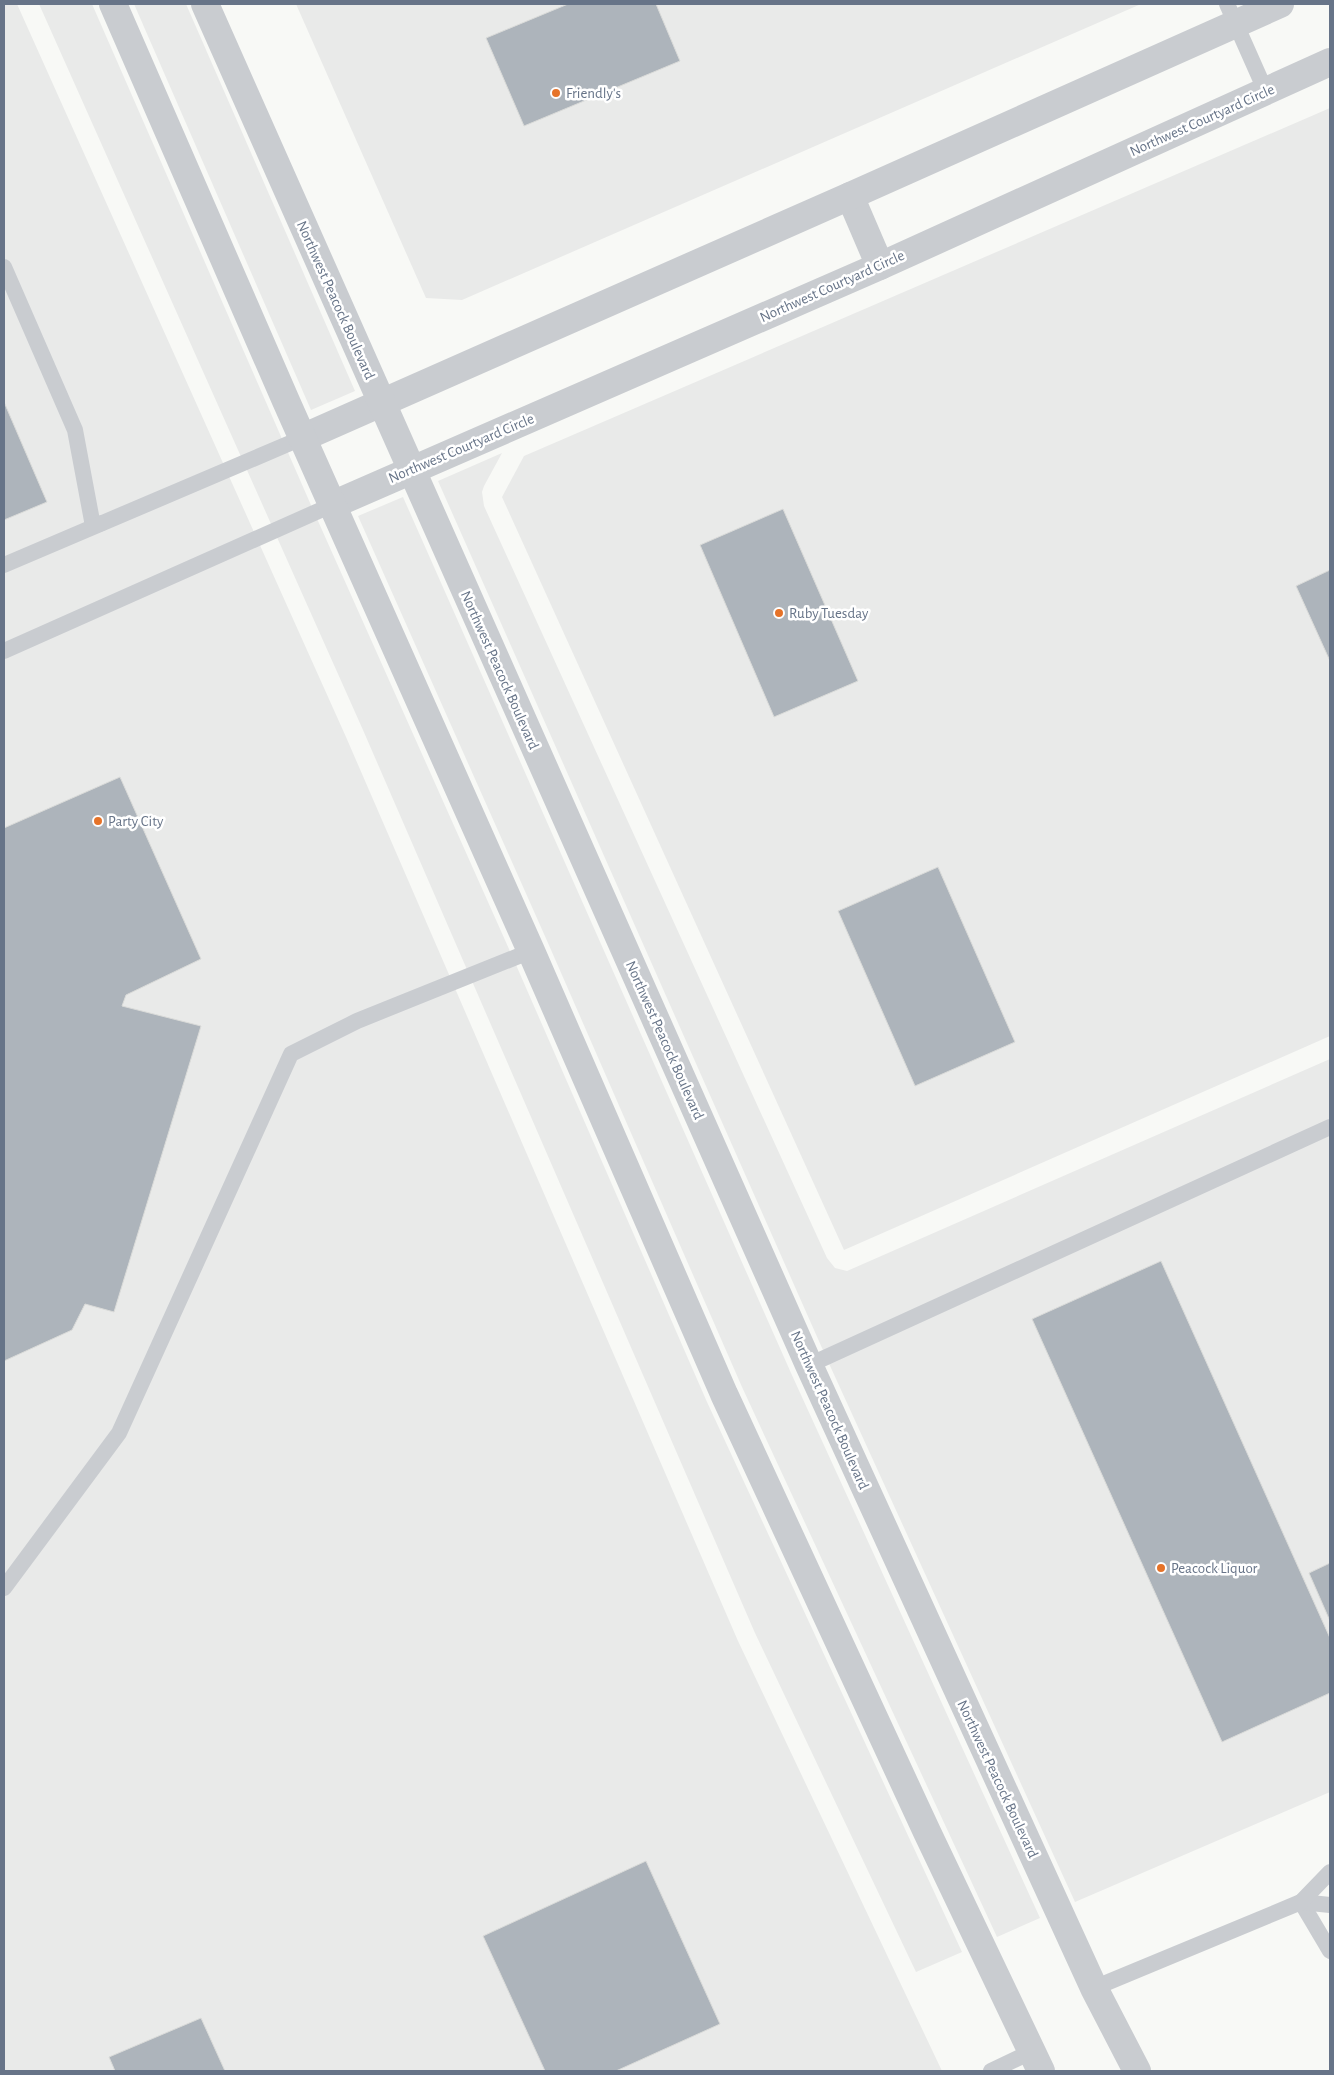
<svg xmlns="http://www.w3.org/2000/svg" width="1334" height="2075" font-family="'Alegreya Sans',sans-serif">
  <rect width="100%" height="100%" fill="#f8f9f6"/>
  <g fill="#e9eae9">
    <path d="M4 4H17L346 737 738 1641 942 2071H4Z"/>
    <path d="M39 4H92L314 512 513 958 707 1402 962 1952 916 1972 755 1633 363 730Z"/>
    <path d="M134 4H186L355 391 311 410Z"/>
    <path d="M296 4H1141L462 300 426 298Z"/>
    <path d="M1330 108V1036L844 1250 502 497 524 456Z"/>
    <path d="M502 453 484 486 482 492 484 506 827 1258 835 1268 847 1271 1330 1059V1792L1075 1902 826 1357 438 481Z"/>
    <path d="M403 497 791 1373 1040 1918 997 1937 742 1387 548 943 358 516Z"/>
  </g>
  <g fill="#adb4bb" stroke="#dadbd9">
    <path d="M568 4H656L680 61 524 126 486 38Z"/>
    <path d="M4 402 47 502 4 520Z"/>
    <path d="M783 509 858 681 774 717 700 545Z"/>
    <path d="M1330 570V661L1296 586Z"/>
    <path d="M120 777 201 959 126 995 122 1006 201 1026 114 1312 85 1304 72 1330 4 1361V828Z"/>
    <path d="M938 867 1015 1042 915 1086 838 911Z"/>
    <path d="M1161 1261 1330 1638V1693L1222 1742 1032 1319Z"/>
    <path d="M1330 1563V1621L1309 1573Z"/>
    <path d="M646 1861 720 2024 616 2071H545L483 1936Z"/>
    <path d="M201 2018 225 2071H115L109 2057Z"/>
  </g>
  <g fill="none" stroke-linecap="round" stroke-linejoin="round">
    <g stroke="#c9ccd0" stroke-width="16">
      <path d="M1227 4 1266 92"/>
      <path d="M4 267 75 430 93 526 102 523"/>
      <path d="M4 565 302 438"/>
      <path d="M4 651 332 505"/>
      <path d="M809 1365 1330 1127"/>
      <path d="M4 1588 119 1433 291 1054 357 1021 531 951"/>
      <path d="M1301 1902 1330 1951"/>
      <path d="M1301 1902 1330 1905"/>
      <path d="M1094 1988 1301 1902 1330 1872"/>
      <path d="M991 2071 1031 2052"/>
    </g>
    <g stroke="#c9ccd0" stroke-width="28">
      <path d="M850 196 880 266"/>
      <path d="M302 438 850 196 1280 4"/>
      <path d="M332 505 880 266 1330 62"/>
    </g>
    <g stroke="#c9ccd0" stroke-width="28">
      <path d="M113 4 286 401 531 951 724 1394 927 1832 1041 2071"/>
      <path d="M205 4 809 1365 1094 1988 1137 2071"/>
    </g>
  </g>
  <g fill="#e67329" stroke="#fff" stroke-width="2">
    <circle cx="556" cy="93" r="5"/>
    <circle cx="779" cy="613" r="5"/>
    <circle cx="98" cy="821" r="5"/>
    <circle cx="1161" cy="1568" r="5"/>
  </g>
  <g text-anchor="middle" stroke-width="5" stroke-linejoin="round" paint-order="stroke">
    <g font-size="15" fill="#677488" stroke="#fff" text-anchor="start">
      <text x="566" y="98">Friendly's</text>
      <text x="789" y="618">Ruby Tuesday</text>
      <text x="108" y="826">Party City</text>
      <text x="1171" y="1573">Peacock Liquor</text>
    </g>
    <g font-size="15" fill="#677488" stroke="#fff">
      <text transform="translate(1202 120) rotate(-24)" y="5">Northwest Courtyard Circle</text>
      <text transform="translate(832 286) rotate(-24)" y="5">Northwest Courtyard Circle</text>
      <text transform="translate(336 300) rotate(66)" y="5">Northwest Peacock Boulevard</text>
      <text transform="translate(461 448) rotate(-23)" y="5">Northwest Courtyard Circle</text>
      <text transform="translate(500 670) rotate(66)" y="5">Northwest Peacock Boulevard</text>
      <text transform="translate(665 1040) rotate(66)" y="5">Northwest Peacock Boulevard</text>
      <text transform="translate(830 1410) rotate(66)" y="5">Northwest Peacock Boulevard</text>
      <text transform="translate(998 1779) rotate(65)" y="5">Northwest Peacock Boulevard</text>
    </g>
  </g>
  <rect width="1334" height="2075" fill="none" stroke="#677488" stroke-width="10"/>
</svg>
